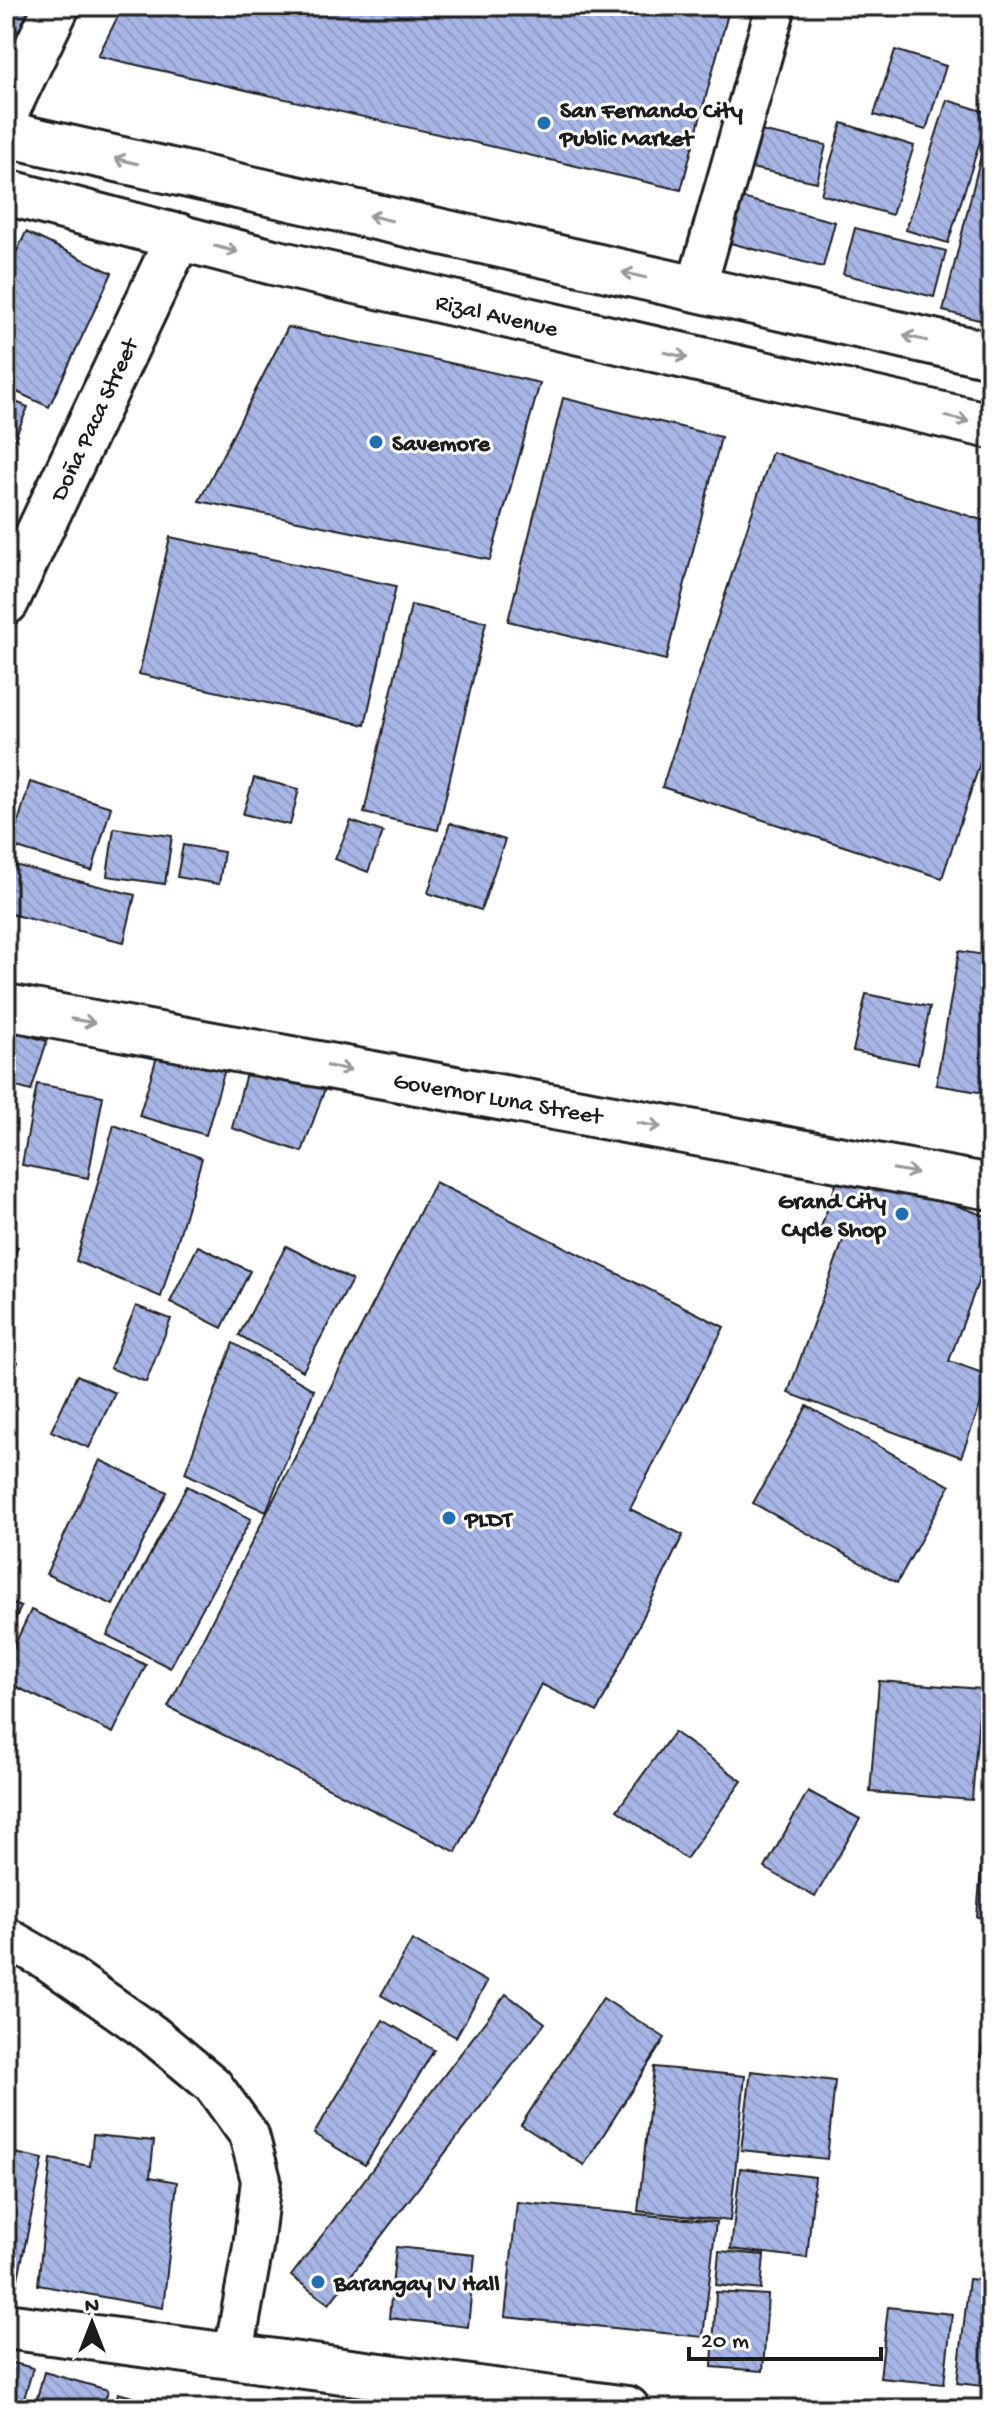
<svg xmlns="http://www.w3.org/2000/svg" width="997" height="2415" font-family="'Gochi Hand',sans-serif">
  <defs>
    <pattern id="building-back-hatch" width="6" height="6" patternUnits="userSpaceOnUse" patternTransform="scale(2)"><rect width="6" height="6" fill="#a7b6e6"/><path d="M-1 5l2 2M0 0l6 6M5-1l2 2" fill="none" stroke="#8f9cc5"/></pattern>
  </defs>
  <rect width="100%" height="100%" fill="#fff"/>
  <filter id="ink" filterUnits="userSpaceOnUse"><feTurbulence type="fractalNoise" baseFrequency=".0125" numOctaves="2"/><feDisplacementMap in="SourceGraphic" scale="16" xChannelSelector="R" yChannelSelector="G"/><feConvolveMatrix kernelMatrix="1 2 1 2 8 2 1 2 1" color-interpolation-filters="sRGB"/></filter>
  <g filter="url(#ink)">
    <g fill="url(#building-back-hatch)" stroke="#1c1c1c" stroke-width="2">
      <path d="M6 6H42L6 73Z"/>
      <path d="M123 6H730L681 190 98 56Z"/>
      <path d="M895 50 946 66 926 130 874 115Z"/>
      <path d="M947 100 989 113 948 243 906 230Z"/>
      <path d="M842 123 914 146 892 215 821 194Z"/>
      <path d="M751 129 826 145 817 182 742 166Z"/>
      <path d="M987 131 991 132V323L943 311Z"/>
      <path d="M742 198 835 222 823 267 730 243Z"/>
      <path d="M855 228 946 251 934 297 843 274Z"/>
      <path d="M26 232 112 273 49 407 6 387V274Z"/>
      <path d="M288 327 540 383 490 560 199 501Z"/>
      <path d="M6 398 28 407 7 457 6 456Z"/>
      <path d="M563 398 721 437 666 660 508 621Z"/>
      <path d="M772 452 991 523V730L942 878 662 787Z"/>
      <path d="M170 537 396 586 365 725 139 674Z"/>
      <path d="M411 605 486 622 438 830 364 813Z"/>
      <path d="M254 778 299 789 290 825 243 814Z"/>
      <path d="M30 782 111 807 92 871 11 846Z"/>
      <path d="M351 821 383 832 368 872 335 859Z"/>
      <path d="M450 823 505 840 481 910 428 893Z"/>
      <path d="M114 828 172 836 165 884 107 876Z"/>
      <path d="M183 845 224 852 219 884 177 877Z"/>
      <path d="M6 863 135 895 124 942 6 913Z"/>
      <path d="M959 951 991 956V1094L936 1085Z"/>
      <path d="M866 994 930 1007 918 1064 853 1051Z"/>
      <path d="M6 1029 47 1041 31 1091 6 1084Z"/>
      <path d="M159 1050 225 1069 206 1135 139 1116Z"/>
      <path d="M249 1061 326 1086 302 1152 232 1128Z"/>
      <path d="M37 1084 103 1096 88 1178 22 1165Z"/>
      <path d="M114 1125 202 1158 161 1297 76 1261Z"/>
      <path d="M843 1164 991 1218V1247L949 1361 991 1376 961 1457 788 1393 845 1235 821 1227Z"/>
      <path d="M435 1182 724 1327 630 1509 683 1535 597 1712 541 1684 456 1852 168 1707Z"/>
      <path d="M6 1241 18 1247 6 1272Z"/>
      <path d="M198 1246 250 1271 222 1328 170 1302Z"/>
      <path d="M286 1246 352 1280 303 1371 239 1335Z"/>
      <path d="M136 1306 171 1319 146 1382 110 1368Z"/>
      <path d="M233 1343 314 1390 266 1512 185 1473Z"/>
      <path d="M6 1357 18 1362 6 1387Z"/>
      <path d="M77 1375 115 1393 89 1448 51 1431Z"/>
      <path d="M807 1406 950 1486 897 1583 753 1503Z"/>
      <path d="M100 1460 167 1492 113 1605 46 1574Z"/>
      <path d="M187 1486 251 1519 170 1668 107 1635Z"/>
      <path d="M6 1600 21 1607 6 1638Z"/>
      <path d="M31 1610 146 1665 113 1733 6 1682V1663Z"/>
      <path d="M879 1681 981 1689 972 1800 870 1792Z"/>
      <path d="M674 1732 742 1781 686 1859 617 1810Z"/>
      <path d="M808 1791 860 1819 815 1897 765 1868Z"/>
      <path d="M986 1807H991V1919L977 1917Z"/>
      <path d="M412 1940 487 1982 456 2037 381 1995Z"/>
      <path d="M506 1994 545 2023 329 2304 291 2276Z"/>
      <path d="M991 1997V2059L980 2057Z"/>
      <path d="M603 1998 665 2038 584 2165 521 2125Z"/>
      <path d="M383 2020 434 2050 365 2165 314 2134Z"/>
      <path d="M654 2067 745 2076 730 2221 638 2211Z"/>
      <path d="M751 2071 835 2081 827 2159 741 2150Z"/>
      <path d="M93 2135 154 2141 150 2177 177 2182 163 2308 38 2285 51 2159 90 2166Z"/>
      <path d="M6 2151 43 2159 16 2288 6 2286Z"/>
      <path d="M740 2168 815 2177 807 2258 731 2249Z"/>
      <path d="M517 2202 716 2222 703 2337 505 2317Z"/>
      <path d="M396 2247 475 2255 468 2327 389 2318Z"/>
      <path d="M719 2251 764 2255 761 2290 716 2285Z"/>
      <path d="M969 2279 991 2281V2387L957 2383Z"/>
      <path d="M716 2292 768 2295 763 2371 712 2367Z"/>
      <path d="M888 2307 952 2314 944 2384 880 2378Z"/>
      <path d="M6 2361 33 2368 21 2409H6Z"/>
      <path d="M44 2372 108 2390 103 2409H34Z"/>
      <path d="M118 2393 175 2409H114Z"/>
    </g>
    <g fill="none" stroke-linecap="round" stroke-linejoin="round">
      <g stroke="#1c1c1c" stroke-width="44">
        <g id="service">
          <path d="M696 289 776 6"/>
          <path d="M6 1937 48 1961 152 2034 213 2085 249 2135 261 2180 253 2247 233 2358"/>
        </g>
      </g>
      <g stroke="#1c1c1c" stroke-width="50">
        <g id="minor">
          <path d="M6 112 57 6"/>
          <path d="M6 1007 991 1187"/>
        </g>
      </g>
      <g stroke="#1c1c1c" stroke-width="50">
        <g id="tertiary">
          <path d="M6 134 991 355"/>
          <path d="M6 192 273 262 991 426"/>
          <path d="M6 602 179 236"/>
        </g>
      </g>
      <g stroke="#1c1c1c" stroke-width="50">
        <path id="secondary" d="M6 2326 627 2409"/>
      </g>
      <use href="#service" stroke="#fff" stroke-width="38"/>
      <use href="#minor" stroke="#fff" stroke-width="44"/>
      <use href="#tertiary" stroke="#fff" stroke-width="44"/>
      <use href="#secondary" stroke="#fff" stroke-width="44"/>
    </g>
    <defs><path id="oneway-shaft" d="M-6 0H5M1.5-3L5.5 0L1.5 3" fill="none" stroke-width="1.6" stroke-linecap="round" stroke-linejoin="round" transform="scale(2)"/></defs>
    <g stroke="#999">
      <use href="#oneway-shaft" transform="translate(126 161) rotate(-167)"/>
      <use href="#oneway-shaft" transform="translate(380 218) rotate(-167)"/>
      <use href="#oneway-shaft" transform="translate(226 249) rotate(15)"/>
      <use href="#oneway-shaft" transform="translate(634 275) rotate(-167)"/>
      <use href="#oneway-shaft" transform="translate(915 338) rotate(-167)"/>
      <use href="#oneway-shaft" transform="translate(676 355) rotate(13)"/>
      <use href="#oneway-shaft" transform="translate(957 419) rotate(13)"/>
      <use href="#oneway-shaft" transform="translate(83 1021) rotate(10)"/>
      <use href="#oneway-shaft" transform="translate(339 1068) rotate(10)"/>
      <use href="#oneway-shaft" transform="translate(649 1125) rotate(10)"/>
      <use href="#oneway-shaft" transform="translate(905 1171) rotate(10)"/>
    </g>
  </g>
  <g fill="#1f6fb2" stroke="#fff" stroke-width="3">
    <circle cx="544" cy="123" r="8"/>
    <circle cx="376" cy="442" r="8"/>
    <circle cx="902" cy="1214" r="8"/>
    <circle cx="449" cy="1518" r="8"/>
    <circle cx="318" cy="2282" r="8"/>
  </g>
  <g text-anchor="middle" stroke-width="6" stroke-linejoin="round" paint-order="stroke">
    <g font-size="24" font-weight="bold" fill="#1c1c1c" stroke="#fff" text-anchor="start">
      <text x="560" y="117">San Fernando City<tspan x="560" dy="28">Public Market</tspan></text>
      <text x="392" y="450">Savemore</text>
      <text x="886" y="1208" text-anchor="end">Grand City<tspan x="886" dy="28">Cycle Shop</tspan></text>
      <text x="465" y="1526">PLDT</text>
      <text x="334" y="2290">Barangay IV Hall</text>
    </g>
    <g font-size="24" fill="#1c1c1c" stroke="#fff">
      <text transform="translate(497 314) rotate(13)" y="8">Rizal Avenue</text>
      <text transform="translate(93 419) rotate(-65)" y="8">Doña Paca Street</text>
      <text transform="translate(498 1097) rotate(10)" y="8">Governor Luna Street</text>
    </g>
  </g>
  <rect width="997" height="2415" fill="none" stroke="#fff" stroke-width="32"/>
  <rect x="16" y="16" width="965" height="2383" fill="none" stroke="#1c1c1c" stroke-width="3" filter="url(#ink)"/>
  <g transform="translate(92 2323)" stroke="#ffffff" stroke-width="6" paint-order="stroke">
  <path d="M0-6L14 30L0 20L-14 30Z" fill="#1c1c1c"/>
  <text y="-12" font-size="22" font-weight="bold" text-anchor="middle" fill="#1c1c1c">N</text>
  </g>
  <path d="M689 2347v12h192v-12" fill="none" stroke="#1c1c1c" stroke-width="4"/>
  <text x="701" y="2347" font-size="24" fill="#1c1c1c" stroke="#ffffff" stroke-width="6" paint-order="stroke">20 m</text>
</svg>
